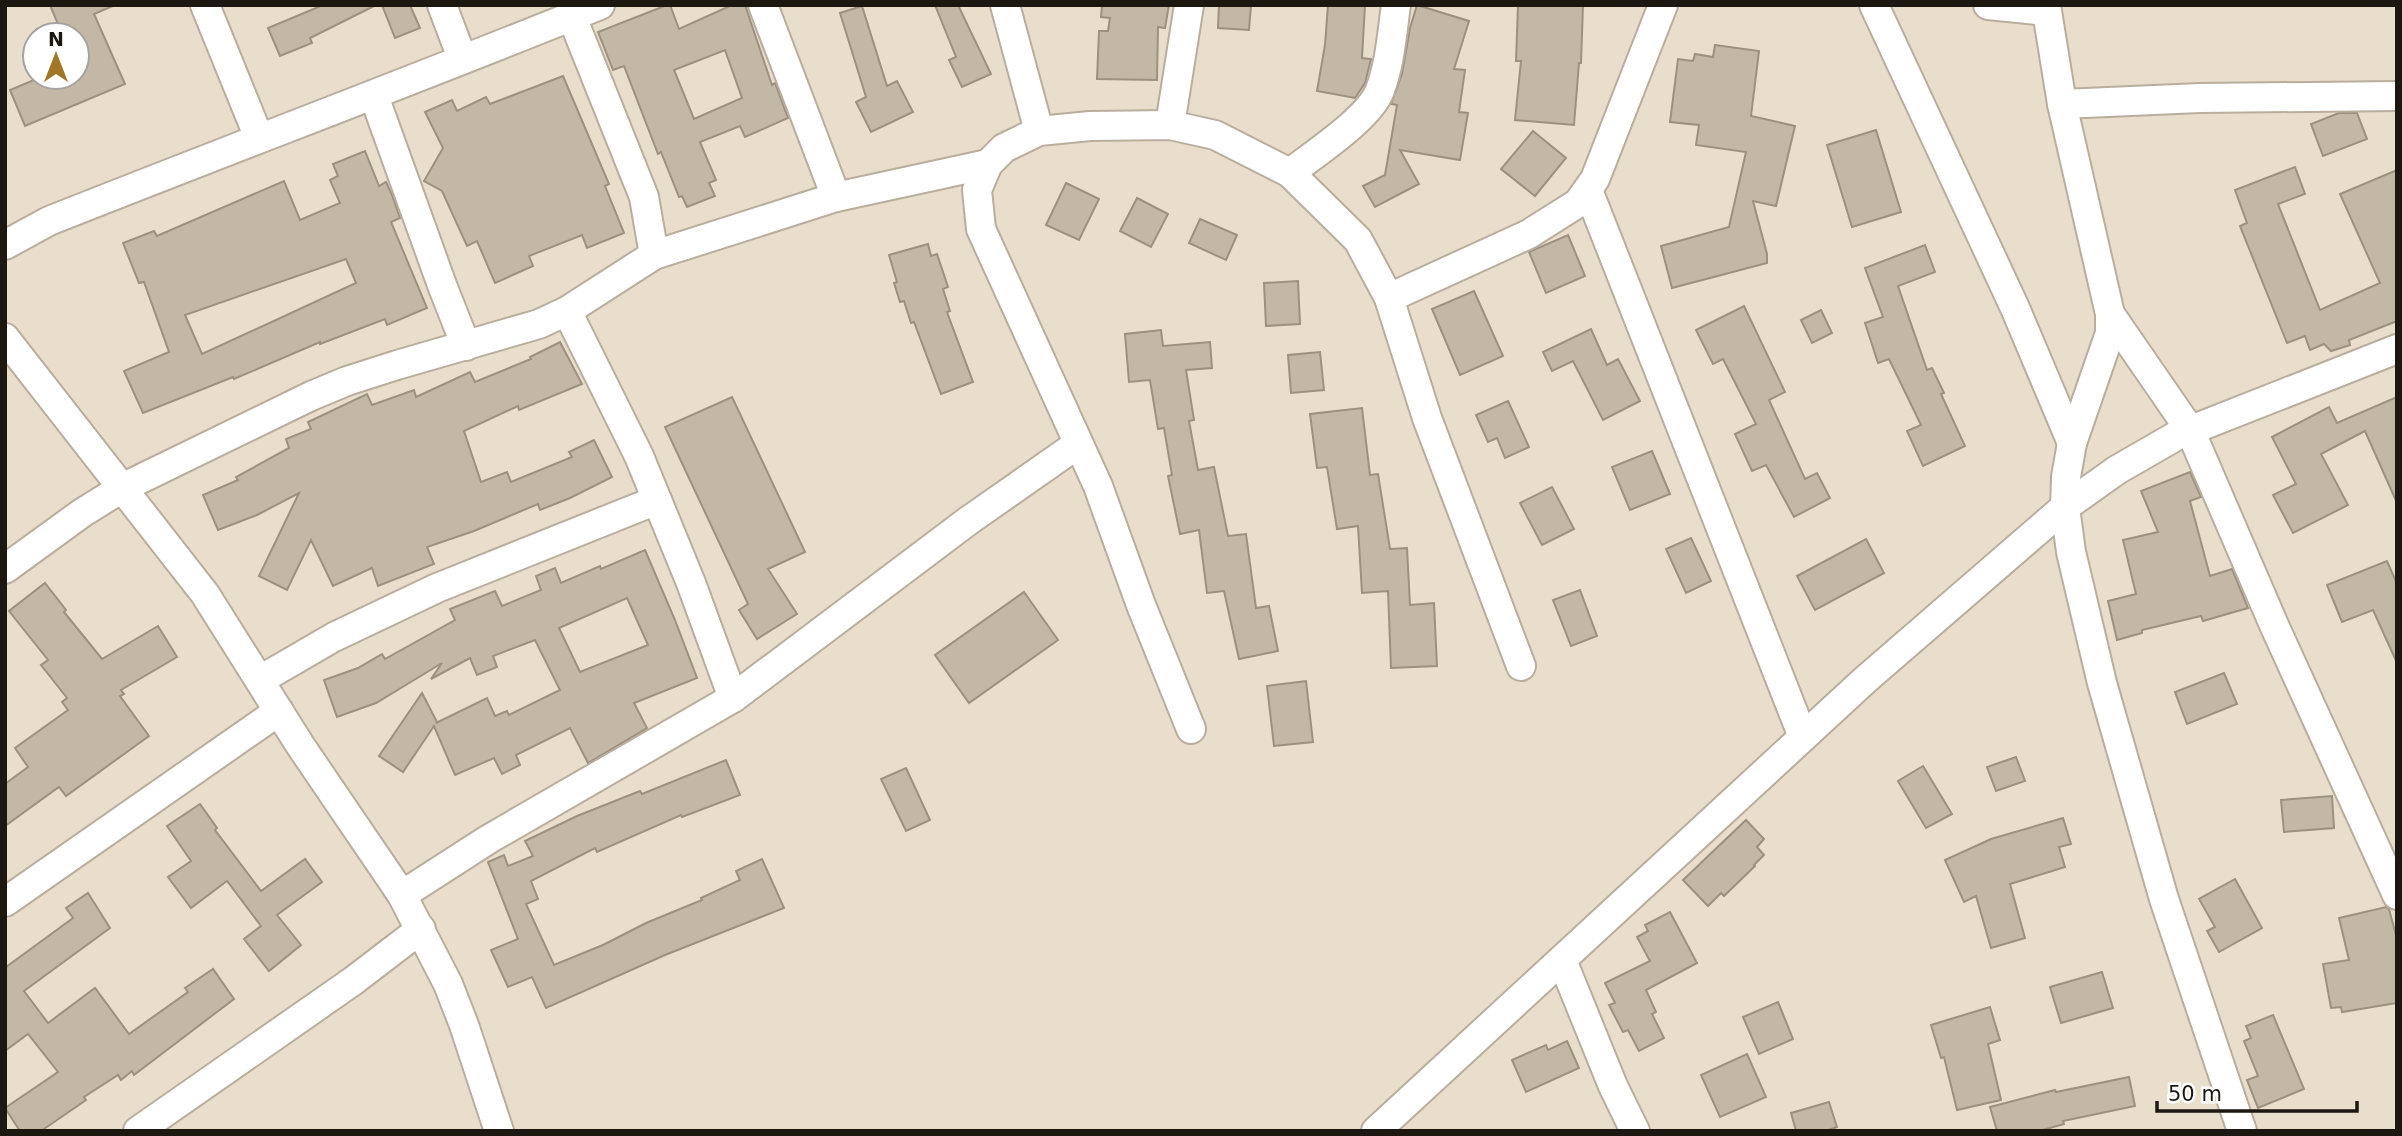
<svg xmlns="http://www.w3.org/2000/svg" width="2402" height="1136" font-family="'DejaVu Sans',sans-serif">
  <rect width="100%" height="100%" fill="#e9decb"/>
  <g fill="#c3b8a6" stroke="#9c9180" stroke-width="2" fill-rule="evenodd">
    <path d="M50 5H115L94 14 125 84 25 126 10 90 41 77H77V35H68L65 27 60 29Z"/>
    <path d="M323 5H376L310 38 312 43 280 56 268 28Z"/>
    <path d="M382 5H410L420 28 395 38Z"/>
    <path d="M667 5H670L679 29 732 5H745L772 85 775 83 788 118 745 137 740 126 700 142 716 180 709 183 715 196 687 207 682 196 679 197 661 152 658 154 624 66 613 70 598 32ZM725 50 742 98 694 119 674 70Z"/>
    <path d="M935 5H958L991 74 962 87 949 60 956 57Z"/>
    <path d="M1102 5H1169L1165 28 1158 27 1157 80 1097 79 1099 31H1108L1110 18 1101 17Z"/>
    <path d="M1219 5H1251L1249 30 1218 28Z"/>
    <path d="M1328 5H1365L1362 58 1371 59 1365 83 1355 98 1317 91 1325 45Z"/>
    <path d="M1417 5 1469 21 1454 69 1465 70 1459 112 1468 113 1460 160 1400 150 1419 184 1375 207 1363 186 1385 175 1397 105 1391 104 1402 74 1410 28Z"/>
    <path d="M1518 5H1583L1581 63H1579L1574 125 1515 120 1521 61H1516Z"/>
    <path d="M862 6 887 86 897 81 913 112 871 132 856 102 866 97 840 13Z"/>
    <path d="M1715 45 1759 51 1751 116 1795 126 1776 206 1753 201 1767 254V263L1672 288 1661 246 1729 227 1746 152 1696 145 1699 125 1670 122 1678 59 1693 61 1695 54 1713 57Z"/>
    <path d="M563 76 609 184 605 186 624 233 587 248 582 235 529 256 533 266 495 283 477 241 467 246 442 191 424 181 443 148 425 112 452 100 457 111 486 97 490 104Z"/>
    <path d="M2339 113H2357L2367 139 2323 156 2311 124Z"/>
    <path d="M1876 130 1901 212 1852 227 1827 145Z"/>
    <path d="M1533 131 1566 158 1535 196 1501 169Z"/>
    <path d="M365 151 379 186 386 182 392 195 400 218 391 222 427 308 387 325 385 319 320 344V342L234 379 233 377 143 413 124 371 169 352 144 282 139 283 123 243 154 231 157 236 284 181 300 220 340 203 330 180 338 176 333 164ZM346 259 356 283 202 354 185 315Z"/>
    <path d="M2295 167 2305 194 2278 204 2320 310 2380 283 2340 194 2397 170V321L2349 340 2350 345 2331 351 2324 344 2310 350 2305 336 2287 343 2240 226 2247 223 2235 190Z"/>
    <path d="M1066 183 1099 199 1079 240 1046 225Z"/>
    <path d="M1137 198 1168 214 1151 247 1120 231Z"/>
    <path d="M1200 219 1237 235 1226 260 1189 243Z"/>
    <path d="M1568 235 1585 276 1546 293 1529 252Z"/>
    <path d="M928 244 931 256 937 254 948 287 943 289 950 311 947 312 973 382 941 394 914 322 911 323 904 301 900 302 894 283 897 282 889 255Z"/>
    <path d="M1925 245 1935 272 1898 286 1927 370 1932 368 1944 393 1941 394 1965 446 1923 466 1907 431 1921 425 1889 359 1878 363 1865 323 1883 317 1865 268Z"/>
    <path d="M1298 281 1300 324 1266 326 1264 283Z"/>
    <path d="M1474 291 1503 356 1460 375 1432 309Z"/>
    <path d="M1744 306 1785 392 1769 400 1805 479 1817 473 1830 498 1794 517 1766 465 1752 471 1735 434 1756 424 1723 359 1713 364 1696 330Z"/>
    <path d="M1821 310 1832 333 1812 343 1801 320Z"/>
    <path d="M1591 329 1607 365 1618 359 1640 401 1603 420 1573 361 1552 371 1543 352Z"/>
    <path d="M1161 330 1163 346 1210 342 1212 368 1186 370 1194 420 1189 421 1198 470 1214 467 1228 536 1246 534 1256 608 1269 606 1278 651 1239 659 1224 591 1207 593 1199 530 1180 534 1168 476 1172 475 1164 428 1158 429 1150 380 1129 382 1125 334Z"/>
    <path d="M560 342 582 384 519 410 518 406 464 431 481 482 507 472 511 482 572 457 569 452 594 440 612 477 570 498 540 510 538 504 474 531 427 547 434 564 378 586 372 568 333 586 311 540 287 590 259 576 299 493 257 515 218 530 203 495 238 480 236 477 289 448 286 439 311 429 308 422 367 394 372 405 414 390 416 397 470 372 475 382 531 359 530 357Z"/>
    <path d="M1320 352 1324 390 1291 393 1288 355Z"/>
    <path d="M732 397 805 552 768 569 797 614 757 639 739 610 748 604 665 427Z"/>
    <path d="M2397 397V503L2365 431 2321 454 2348 505 2293 533 2273 495 2296 484 2272 437 2329 407 2337 423Z"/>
    <path d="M1508 401 1529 447 1505 458 1497 438 1488 442 1476 415Z"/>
    <path d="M1362 408 1370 475 1378 474 1390 549 1407 548 1410 605 1434 603 1437 666 1391 668 1388 591 1362 593 1358 526 1337 529 1327 467 1317 468 1310 414Z"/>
    <path d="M1652 451 1670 494 1630 510 1612 467Z"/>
    <path d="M2190 472 2201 497 2190 501 2210 576 2232 569 2248 608 2203 621 2201 616 2142 630V633L2117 640 2108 601 2136 594 2123 540 2158 532 2141 491Z"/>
    <path d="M1552 487 1574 529 1542 545 1520 503Z"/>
    <path d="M1691 538 1711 581 1686 593 1666 549Z"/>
    <path d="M1866 539 1884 573 1815 610 1797 576Z"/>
    <path d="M645 550 675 620 697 678 634 703 647 728 588 763 570 728 516 755 520 765 502 774 494 758 455 775 434 726 403 772 379 756 422 693 437 722 436 723 487 698 495 716 507 711 509 715 560 690 535 640 493 656 497 667 477 675 470 658 431 679 442 663 376 703 337 717 324 680 358 668 382 654 385 659 455 620 450 609 495 591 502 606 541 590 536 576 555 568 561 583 600 566 601 569ZM627 598 648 645 580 672 559 628Z"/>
    <path d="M2387 561 2397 584V663L2373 610 2342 622 2327 585Z"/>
    <path d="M45 583 66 610 64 612 102 659 158 626 177 657 121 690 124 694 120 696 149 736 66 796 59 787 5 826V784L28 767 15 748 68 710 62 702 67 698 41 665 48 660 9 611Z"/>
    <path d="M1580 590 1597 636 1571 646 1553 600Z"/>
    <path d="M1024 592 1058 640 969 703 935 655Z"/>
    <path d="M2224 673 2237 704 2187 724 2175 692Z"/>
    <path d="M1306 681 1313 742 1274 746 1267 686Z"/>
    <path d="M2016 757 2025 781 1996 791 1987 767Z"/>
    <path d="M726 760 740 795 682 817 681 815 597 852 595 848 531 881 538 899 526 904 554 965 603 945 646 923 702 900 701 898 740 880 736 871 762 859 784 908 665 955 546 1008 532 977 508 987 491 950 518 939 488 862 504 855 508 866 533 856 525 841 577 816 640 791 642 794Z"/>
    <path d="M1923 766 1952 814 1926 828 1898 781Z"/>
    <path d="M906 768 930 820 906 831 881 779Z"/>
    <path d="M2332 796 2334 828 2284 832 2281 800Z"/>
    <path d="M200 804 217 828 215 830 261 891 305 859 322 882 277 915 301 945 269 971 244 939 261 926 227 881 191 908 168 877 191 861 167 826Z"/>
    <path d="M2063 818 2071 844 2059 847 2065 867 2010 884 2025 938 1991 948 1976 896 1964 902 1945 860 1991 839Z"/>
    <path d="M1746 820 1764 839 1757 847 1764 855 1754 865 1755 866 1724 896 1721 893 1708 906 1683 880Z"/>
    <path d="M2235 879 2262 928 2219 952 2207 931 2215 927 2199 899Z"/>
    <path d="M88 893 110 928 24 991 48 1023 95 988 129 1034 188 992 185 988 213 969 234 999 134 1075 132 1071 121 1080 118 1075 84 1097 86 1100 41 1131H20L5 1108 58 1072 28 1034 5 1051V965L6 967 73 918 66 908Z"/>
    <path d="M2386 907 2389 909 2397 939V1003L2342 1012 2341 1007 2331 1008 2323 964 2349 960 2339 918Z"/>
    <path d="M1670 912 1697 963 1646 990 1656 1012 1652 1014 1664 1038 1639 1051 1628 1030 1623 1032 1609 1005 1615 1003 1605 983 1650 961 1637 937 1648 931 1645 925Z"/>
    <path d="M2102 972 2113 1008 2061 1023 2050 987Z"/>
    <path d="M1778 1002 1793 1039 1759 1054 1743 1017Z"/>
    <path d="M1990 1007 2000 1040 1988 1044 2001 1100 1957 1110 1944 1057 1941 1058 1931 1025Z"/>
    <path d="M2273 1015 2304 1089 2258 1108 2247 1080 2258 1076 2244 1041 2251 1038 2246 1026Z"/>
    <path d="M1567 1041 1579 1068 1526 1092 1512 1060 1546 1045 1548 1050Z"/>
    <path d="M1747 1054 1766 1097 1720 1117 1701 1075Z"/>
    <path d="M2129 1077 2135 1106 2063 1121 2064 1124 2039 1131H1997L1990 1107 2055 1090 2056 1092Z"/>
    <path d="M1829 1102 1837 1127 1825 1131H1796L1791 1113Z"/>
  </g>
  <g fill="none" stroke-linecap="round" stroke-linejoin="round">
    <g stroke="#b9ae9d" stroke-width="32">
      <g id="minor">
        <path d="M205 5 259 138"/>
        <path d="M442 5 462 58"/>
        <path d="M763 5 836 197"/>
        <path d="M1005 5 1039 131"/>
        <path d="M1874 5 2015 308 2072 443"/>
        <path d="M1988 5 2046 11"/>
        <path d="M2046 5 2062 104 2200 98 2397 96"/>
        <path d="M374 96 442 285 466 346"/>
        <path d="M2062 104 2110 314V333L2072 443 2066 477 2065 507 2071 552 2102 683 2164 899 2242 1131"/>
        <path d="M1170 125 1189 5"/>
        <path d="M1290 173C1314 154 1370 118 1380 90 1390 64 1392 33 1396 5"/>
        <path d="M1588 190 1803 737"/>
        <path d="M5 245 49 221C233 148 417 79 600 5"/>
        <path d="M654 255 836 197 988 164"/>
        <path d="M1389 298 1529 234 1578 203 1595 179 1663 5"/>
        <path d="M567 311 639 456 691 583 733 698"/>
        <path d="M2110 314 2190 430 2274 625 2397 895"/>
        <path d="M5 338 205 594 300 745 402 895 448 984 464 1025 499 1131"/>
        <path d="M5 569 82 513 122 488 311 396 347 381 397 365 539 324 567 311 654 255 644 197 572 17"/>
        <path d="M260 680 334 637 437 588 657 500"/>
        <path d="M1191 729 1141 605 1098 486 981 229 977 190 988 164 1004 148 1039 131 1090 126 1170 125 1215 135 1290 173 1358 240 1389 298 1427 418 1521 666"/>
        <path d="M402 895 489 839 733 698 968 521 1078 444"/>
        <path d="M5 902 279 711"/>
        <path d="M1562 960 1613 1086 1635 1131"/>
        <path d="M138 1131 353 981 421 929"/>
        <path d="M1376 1131 1865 680 2065 507 2117 470 2176 436 2397 349"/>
      </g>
    </g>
    <use href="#minor" stroke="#fff" stroke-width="28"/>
  </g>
  <rect width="2402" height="1136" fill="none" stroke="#1c1811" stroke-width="14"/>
  <g transform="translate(56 56)"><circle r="33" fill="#ffffff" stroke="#a4a3a0" stroke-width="2"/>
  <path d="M0-5L12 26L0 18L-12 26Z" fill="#a17626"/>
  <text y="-10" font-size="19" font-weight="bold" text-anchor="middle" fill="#1c1811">N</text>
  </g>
  <path d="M2157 1101v10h200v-10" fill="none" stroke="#1c1811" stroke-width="3.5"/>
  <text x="2168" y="1101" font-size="21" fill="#1c1811" stroke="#ffffff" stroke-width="5" paint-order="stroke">50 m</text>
</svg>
